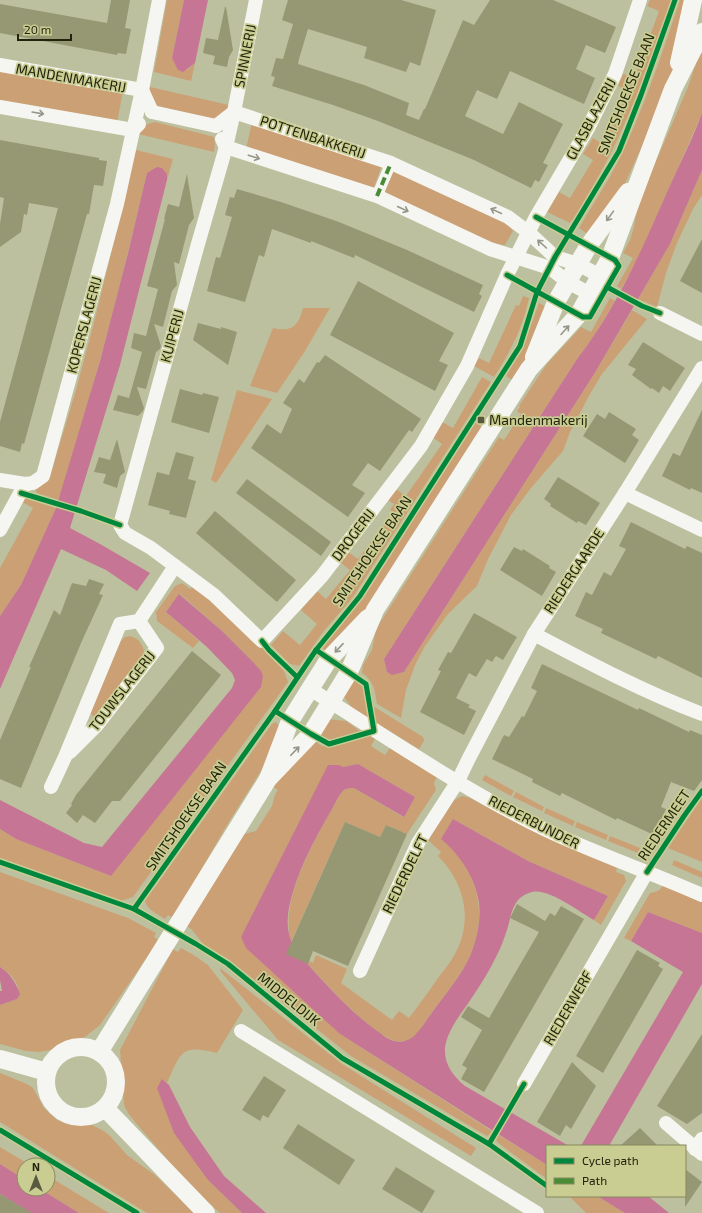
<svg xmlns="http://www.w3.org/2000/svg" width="702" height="1213" font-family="'Exo 2',sans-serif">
  <rect width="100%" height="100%" fill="#bdc09f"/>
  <g fill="#cba075">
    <path d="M167 0H184L172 58 187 70 195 63 191 81 154 72Z"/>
    <path d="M650 0H671C650 61 629 123 597 179 588 194 580 210 570 223L547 212 559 192 570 198 593 160 583 154 593 138 603 144 628 91 618 86 623 74 629 76 632 69 637 71 659 11 647 6Z"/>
    <path d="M680 0H687L681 43 671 76 647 135 619 197 589 235 579 228C592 206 607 183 619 160 644 108 662 54 680 0Z"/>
    <path d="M702 45V113L641 253 621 289 617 286 633 258 623 253 630 240 634 227 638 203 688 87Z"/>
    <path d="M0 71 123 91 117 123 0 103Z"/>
    <path d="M150 87 229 105C226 114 223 117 213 119L157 106 149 94Z"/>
    <path d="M155 122 203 134 214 137 215 144 214 152 138 134C142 126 146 124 155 122Z"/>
    <path d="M252 122 382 165 373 190 246 149Z"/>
    <path d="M136 150 173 159 167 180V174L147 173C121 283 93 393 59 500L37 493 35 489 47 480 51 473 76 390 97 311Z"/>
    <path d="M394 169 506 221 513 231 505 245 494 244 383 194Z"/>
    <path d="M702 170V195L693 209 677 243 666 273 657 307 638 299 670 244Z"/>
    <path d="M523 296 529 298C522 330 511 350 494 377L474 366 479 358 489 363 516 305 519 306Z"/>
    <path d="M610 298 615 301 594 336 577 359 384 659 387 672 392 674 404 672 596 371 632 310 647 319 602 374 590 394 570 432 563 451 531 488 511 515 488 559 477 586 448 614 425 646 416 663 406 690 401 718 377 704C375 690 374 681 362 673L363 665 372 650 376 629 499 437 504 440 521 414 517 411 520 407 519 406 546 365 581 327 591 332Z"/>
    <path d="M539 303 548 308 527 357 512 380 506 376 523 348Z"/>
    <path d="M303 308H330L305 351 277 393 250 386 273 328C292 332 298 327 303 308Z"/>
    <path d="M482 377 491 382 353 597 323 632 299 666 290 664 271 645 283 631 300 645 317 624 301 610 317 591 326 599 350 570 340 562 348 552 358 559 393 513 390 510 394 504 388 500 396 489 406 496 442 444 432 437 442 422 453 428Z"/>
    <path d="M237 390 272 399 216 483 211 480Z"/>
    <path d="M476 422 482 427 362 616 335 639 328 652 322 648 363 598Z"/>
    <path d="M24 498 56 508 21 585 0 616V568L33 508 22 502Z"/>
    <path d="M182 583 190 589 194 585 251 636 284 671 288 682 133 897 121 901 0 858V829L16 839 111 876 253 662 222 631 180 594 166 612 199 641 193 648 157 621 156 612 175 586Z"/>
    <path d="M130 636C138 638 143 644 144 652L142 657 95 716H93L90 713 121 641 125 637Z"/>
    <path d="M352 678 363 687 369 716 367 718 353 709 342 694Z"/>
    <path d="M373 706 423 737 424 741 419 749 376 723Z"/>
    <path d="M327 719 346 721 360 731 332 739H326L317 734Z"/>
    <path d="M276 722 279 726 273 752 230 820 173 918 168 915 165 919C158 914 147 910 145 901L272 724Z"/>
    <path d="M371 736 375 739 371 746 385 755 390 748 437 777 434 783 436 790 407 834 386 825 380 837 345 822 291 942C278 898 319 832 341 793 345 789 348 787 354 788L403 817 415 797 358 764 343 767 241 937 340 1034 492 1131 489 1135 487 1136 351 1056 228 959 204 945 192 930 187 926 244 834 256 831 272 806 275 794 278 790 273 787 285 768 313 740 322 746 333 747Z"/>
    <path d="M485 775 514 791 511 796 482 780Z"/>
    <path d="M516 792 544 807 542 811 513 797Z"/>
    <path d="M462 796 470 798 504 816 617 868 616 872 624 875 626 881 601 925 594 920 608 896 528 861 453 819 451 847C471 869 483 898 478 928 474 961 451 987 432 1012 426 1020 421 1031 413 1037 409 1040 402 1042 396 1041 375 1038 324 982 308 964L309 961 313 963 316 955 347 969 341 983 392 1020 399 1011 409 1018C419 1005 429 991 438 978 445 969 453 959 458 948 473 915 462 880 438 856L441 852 428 840 454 800Z"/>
    <path d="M702 798V862L668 848Z"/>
    <path d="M546 808 575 821 573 826 544 813Z"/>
    <path d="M577 822 608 835 606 840 575 827Z"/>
    <path d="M610 836 640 848 638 853 608 841Z"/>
    <path d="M674 860 702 872V878L672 865Z"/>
    <path d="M0 872 128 918 156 933 154 937 159 940 100 1025 85 1037 66 1043 51 1050 39 1052 26 1051 0 1044V1005L17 999C17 996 19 991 18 988 16 979 8 972 0 967Z"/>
    <path d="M663 885 702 902V933L648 912 631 941 624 938 650 893C656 892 660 891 663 885Z"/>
    <path d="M181 948 192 954 208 965 243 1010 217 1053C181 1044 181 1052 167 1083L162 1079 208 1180 242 1213H220L191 1187 135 1122 128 1113 124 1105 120 1050 173 949 178 952Z"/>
    <path d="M220 968 342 1064 476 1148 471 1156 278 1040 221 972Z"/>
    <path d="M0 1073 27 1084 33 1088 44 1108 57 1120 71 1125 90 1124 104 1131 110 1136 127 1155 155 1175 194 1213H147L0 1122Z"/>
    <path d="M499 1135 547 1165V1179L497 1142 496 1139Z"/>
    <path d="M0 1147 30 1165H24V1179L0 1164Z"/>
    <path d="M48 1176 109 1213H79L40 1189H48Z"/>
    <path d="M569 1196H597L625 1213H586Z"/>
  </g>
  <g fill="#c67595">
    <path d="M184 0H208L195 63 183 72 178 70 172 58Z"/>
    <path d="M702 113V170L670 244 596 371 404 672 392 675 387 672 384 659 577 359C617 308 643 247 669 188 680 163 693 138 702 113Z"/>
    <path d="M157 167 162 168 167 174V180L120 365 70 528 100 544 150 573 137 591 106 570 61 549 0 689V616L21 585 56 508 100 361 128 253 147 173Z"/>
    <path d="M179 594 222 631 253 662 261 671 263 676 261 687 111 876 16 839 0 829V800L84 843 102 847 232 688 235 680 232 673 207 647 166 612Z"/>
    <path d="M358 764 415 797 404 817 354 788C350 788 346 788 343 791 338 796 335 804 332 809 314 840 296 873 289 908 286 925 288 938 297 952 322 980 347 1009 377 1031 383 1035 388 1040 395 1041 402 1043 410 1040 415 1035 422 1028 427 1019 433 1011 446 993 461 976 470 956 477 940 481 920 479 903 475 877 460 855 441 839L453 819 528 861 608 896 594 920C579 912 549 888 532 892 512 897 512 914 507 930 504 939 501 947 497 955 489 972 479 987 469 1002 460 1015 447 1031 445 1048 444 1064 453 1076 465 1086L569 1146H547V1165L340 1034 246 948 241 937 328 765H339L343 767Z"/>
    <path d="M648 912 702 933V984L609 1146H580L582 1144 683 972 631 941Z"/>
    <path d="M0 967C10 973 16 983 20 994L17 999 0 1005V991H2L0 980Z"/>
    <path d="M162 1079 169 1085 190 1127 224 1176 266 1213H242L208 1180 174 1133 157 1088Z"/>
    <path d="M0 1164 24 1179V1189H40L79 1213H31L0 1194Z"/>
    <path d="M597 1196H648L669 1213H625Z"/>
  </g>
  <g fill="#969874">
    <path d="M111 0H130L125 28 131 29 126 54 118 53 117 55 0 33V4L107 23Z"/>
    <path d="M288 0H401L436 10 420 66 410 62 406 72 364 58 367 47 308 29 299 59 298 64 364 85 409 103 406 115 419 120 424 109H425L463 20 474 25 490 0H553L616 27 605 53 586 45 576 69 595 78 584 104 510 71 497 99 477 90 465 116 503 134 519 102 563 124 543 163 548 165 539 182 535 180 531 188 474 160 378 121 333 105 272 86 275 77 271 76 276 58 283 59 293 24 282 20Z"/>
    <path d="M225 7H226L233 50 229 57 227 67 213 64 215 56 203 53 206 38 218 40Z"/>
    <path d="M0 140 99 158V160L107 161 103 186 94 185 89 214H87L24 444 22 443 20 452 0 446V422L58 208 29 203 27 215 24 214 21 232 0 247V224L4 198 0 197Z"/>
    <path d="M187 174 194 218 189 225 179 264 174 262 177 285 172 291 163 327 154 324 161 346 160 349 156 352 146 389 137 387 144 408 143 411 138 416 113 410 118 395 129 398 142 352 131 348 134 333 146 336 158 289 147 286 165 219H164L168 204 179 207Z"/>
    <path d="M237 189 281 202 339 222 407 250 483 285 479 294 482 296 474 312 355 255 354 258 311 241V243L272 229 264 257 259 255 245 302 207 291 216 257 220 258 232 217 225 215 230 197 234 198Z"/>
    <path d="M702 239V293L680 281Z"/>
    <path d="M358 281 454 333 439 361 448 365 435 391 330 335Z"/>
    <path d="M198 323 221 329V327L237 332 228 365 193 340Z"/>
    <path d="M643 342 685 368 670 391 663 386 659 393 652 388 651 389 632 375 636 369 628 365Z"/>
    <path d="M325 355 421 419 412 432 409 430 380 471 368 463 352 485 365 493 348 517 251 448 267 424 281 434 292 409 283 403 299 379 304 383 317 362 319 363Z"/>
    <path d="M180 389 202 395 203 393 219 397 209 433 171 422Z"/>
    <path d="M702 410V493L691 488 690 490 662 476 673 453 680 456Z"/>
    <path d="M609 412 636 429 632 435 639 440 625 463 583 436 597 414 605 419Z"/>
    <path d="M117 439 125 472 120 476 117 488 103 483 106 474 94 472 99 457 110 460Z"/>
    <path d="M176 452 194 457 188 479 196 481 186 518 169 514 170 511 148 505 157 472 169 475Z"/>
    <path d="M558 477 600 503 586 525 578 521 577 523 550 506 551 504 544 499Z"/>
    <path d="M247 479 331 542 321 556 236 493Z"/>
    <path d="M215 511 296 580 277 602 196 533Z"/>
    <path d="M631 522 685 549 687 546 702 553V678L658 656 656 659 601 633 603 629 575 616 586 592 592 595 604 572 611 576 626 549 619 546Z"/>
    <path d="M514 547 522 551 523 549 550 566 549 568 556 572 542 596 500 570Z"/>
    <path d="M89 579 104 584 99 594 103 595 81 643 21 788 0 779V740L31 667H29L54 610 60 615 72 583 86 586Z"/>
    <path d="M474 613 517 637 503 660 496 656 492 662 487 659 476 677 469 673 456 698 470 705 468 707 476 711 464 735 420 712 441 671 438 670 448 652 451 653Z"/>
    <path d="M192 651 221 675 120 801H112L95 823 83 815 77 823 66 813 72 805 71 804 76 795Z"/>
    <path d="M542 664 638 710 639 708 689 732 690 730 702 735V780L694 791 671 782 661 807 666 809 654 835 617 818 616 820 562 793 560 796 532 782 533 779 492 759 504 735 509 737 522 716 524 717 537 691 531 688Z"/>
    <path d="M345 822 380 837 386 825 407 834 348 966 313 951 308 964 286 954Z"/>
    <path d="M517 904 545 921 550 913 555 916 561 906 584 919 484 1092 461 1079 467 1068 462 1065 482 1030 461 1017 468 1006 489 1018 539 932 510 918Z"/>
    <path d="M637 950 660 963 658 966 663 969 603 1073 576 1056Z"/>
    <path d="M702 1034V1113L687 1124 657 1106Z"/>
    <path d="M572 1062 596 1086 571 1129 566 1125 560 1136 537 1122Z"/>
    <path d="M264 1076 286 1090 268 1118 263 1115 260 1121 242 1110Z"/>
    <path d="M298 1124 355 1160 339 1185 283 1148Z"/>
    <path d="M640 1128 658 1146H620Z"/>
    <path d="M396 1167 435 1191 422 1213 382 1189Z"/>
    <path d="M685 1169 702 1182 685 1207Z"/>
    <path d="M0 1194 32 1213H0Z"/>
  </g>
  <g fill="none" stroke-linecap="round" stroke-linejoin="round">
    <path stroke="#f5f6f1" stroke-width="11" d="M377 196 391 163"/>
    <g stroke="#f5f6f1" stroke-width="14">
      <path d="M256 0 234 112 226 147 198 244 120 525 125 533 151 548 214 595 262 641 322 576 421 446 467 366 507 275 536 217 587 130 615 74 640 0"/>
      <path d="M0 65 142 90 152 112"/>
      <path d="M0 107 133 130 139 124"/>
      <path d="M152 112 216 126"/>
      <path d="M216 126 234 112 391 163 508 217 528 232 555 257 578 264 600 276"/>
      <path d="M222 139 226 147 377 196 490 249 550 268 568 282 590 294"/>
      <path d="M660 313 702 334"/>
      <path d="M0 480 25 484 33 483 43 476 117 204 142 90 159 0"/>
      <path d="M625 493 702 530"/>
      <path d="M0 530 25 484"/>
      <path d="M534 634C589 663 644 692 702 714"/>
      <path d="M310 689C387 737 463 790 546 830 597 854 650 872 702 895"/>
      <path d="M70 752 97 725 157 648 139 621"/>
      <path d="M51 787 65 757 120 624 139 621 175 566"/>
      <path d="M360 971 418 843 458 781 468 760 534 634 625 493 702 368"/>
      <path d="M241 1031 537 1213"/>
      <path d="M524 1084 647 872"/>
      <path d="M666 1123 702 1154"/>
      <path d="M695 1149 702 1139"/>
    </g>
    <g stroke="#f5f6f1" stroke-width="18">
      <path d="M679 63 693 0"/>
      <path d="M534 357 556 302 589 245 628 192"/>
      <path d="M268 779 311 734 349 672 375 610 529 369 579 314 610 258 673 89 702 32"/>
      <circle cx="81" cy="1082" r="35"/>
      <path d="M99 1052 268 779 290 721 310 689 329 659 368 618"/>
      <path d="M0 1059 47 1072"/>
      <path d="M105 1108 206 1213"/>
    </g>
    <path stroke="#488c35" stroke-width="4" stroke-dasharray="8 4" stroke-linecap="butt" d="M377 196 391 163"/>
    <g stroke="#c9cd92" stroke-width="8">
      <g id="cycleway">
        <path d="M536 217 615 260 619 266 607 287 642 306 660 313"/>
        <path d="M507 275 583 317H590L607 287"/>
        <path d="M21 493 81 511 120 525"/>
        <path d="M262 641 269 650 297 677"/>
        <path d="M275 711 311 734 329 744 374 731 366 684 316 650"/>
        <path d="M0 862 134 909 196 944 228 964 342 1058 489 1144 547 1186"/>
        <path d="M647 872 684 816 702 791"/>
        <path d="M134 909 275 711 316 650 360 596 520 346 537 292 555 257 619 151 641 95 675 0"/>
        <path d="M0 1130 137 1213"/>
        <path d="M489 1144 524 1084"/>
      </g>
    </g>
    <use href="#cycleway" stroke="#00873e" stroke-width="5"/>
  </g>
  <defs><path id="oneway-shaft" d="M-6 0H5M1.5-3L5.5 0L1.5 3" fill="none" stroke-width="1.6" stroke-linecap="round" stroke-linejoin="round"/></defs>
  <g stroke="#96978a">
    <use href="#oneway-shaft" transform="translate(38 113) rotate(10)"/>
    <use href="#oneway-shaft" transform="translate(254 157) rotate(18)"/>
    <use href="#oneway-shaft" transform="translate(403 209) rotate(25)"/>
    <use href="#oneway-shaft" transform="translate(496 211) rotate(-155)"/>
    <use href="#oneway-shaft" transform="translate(610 216) rotate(126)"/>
    <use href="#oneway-shaft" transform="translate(542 244) rotate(-138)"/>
    <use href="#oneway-shaft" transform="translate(565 330) rotate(-48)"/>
    <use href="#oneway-shaft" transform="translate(339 648) rotate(133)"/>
    <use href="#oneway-shaft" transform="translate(295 751) rotate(-46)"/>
  </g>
  <rect fill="#585a3f" stroke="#c9cd92" stroke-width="1.5" x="477" y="416" width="8" height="8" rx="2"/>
  <g text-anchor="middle" stroke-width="3.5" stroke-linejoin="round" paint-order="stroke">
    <g font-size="14" fill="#22230c" stroke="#c9cd92">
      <text transform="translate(245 56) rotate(-79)" y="5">SPINNERIJ</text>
      <text transform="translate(71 78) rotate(10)" y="5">MANDENMAKERIJ</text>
      <text transform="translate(626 94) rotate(-68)" y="5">SMITSHOEKSE BAAN</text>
      <text transform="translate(591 119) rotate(-62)" y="5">GLASBLAZERIJ</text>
      <text transform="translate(313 137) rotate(18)" y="5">POTTENBAKKERIJ</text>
      <text transform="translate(84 325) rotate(-75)" y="5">KOPERSLAGERIJ</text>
      <text transform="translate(172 336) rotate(-75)" y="5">KUIPERIJ</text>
      <text transform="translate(353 535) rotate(-53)" y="5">DROGERIJ</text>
      <text transform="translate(372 551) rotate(-56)" y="5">SMITSHOEKSE BAAN</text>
      <text transform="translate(574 571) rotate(-57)" y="5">RIEDERGAARDE</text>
      <text transform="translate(122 691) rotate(-52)" y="5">TOUWSLAGERIJ</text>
      <text transform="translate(186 816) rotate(-55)" y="5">SMITSHOEKSE BAAN</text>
      <text transform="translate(534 822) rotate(27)" y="5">RIEDERBUNDER</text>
      <text transform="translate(664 825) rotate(-56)" y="5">RIEDERMEET</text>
      <text transform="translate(405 874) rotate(-64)" y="5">RIEDERDELFT</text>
      <text transform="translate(289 999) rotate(39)" y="5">MIDDELDIJK</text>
      <text transform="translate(568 1008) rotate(-60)" y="5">RIEDERWERF</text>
    </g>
    <g font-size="14" fill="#22230c" stroke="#c9cd92" text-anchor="start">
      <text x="489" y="425">Mandenmakerij</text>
    </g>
  </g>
  <rect x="546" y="1145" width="140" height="52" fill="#c9cd92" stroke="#86895c"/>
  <rect x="554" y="1158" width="20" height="6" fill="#00873e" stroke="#86895c"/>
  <text x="582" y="1165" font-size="12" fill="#22230c">Cycle path</text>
  <rect x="554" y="1178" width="20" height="6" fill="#488c35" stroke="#86895c"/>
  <text x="582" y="1185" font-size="12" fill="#22230c">Path</text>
  <g transform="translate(36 1177)"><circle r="19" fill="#c9cd92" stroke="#86895c"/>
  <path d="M0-3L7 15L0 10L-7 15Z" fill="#585a3f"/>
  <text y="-6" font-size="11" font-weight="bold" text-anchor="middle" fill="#22230c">N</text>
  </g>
  <path d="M18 34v6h53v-6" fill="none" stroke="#22230c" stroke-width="2"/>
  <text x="24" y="34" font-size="12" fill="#22230c" stroke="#c9cd92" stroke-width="3" paint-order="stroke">20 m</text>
</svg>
